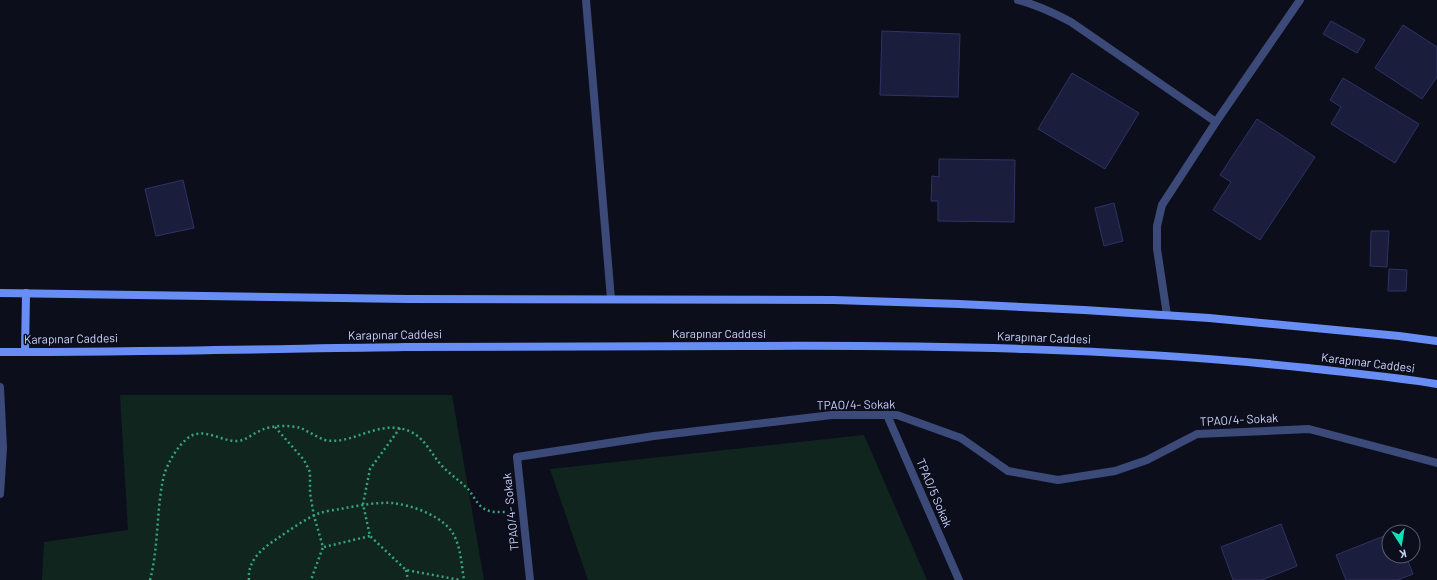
<svg xmlns="http://www.w3.org/2000/svg" width="1437" height="580" font-family="Barlow,sans-serif">
  <rect width="100%" height="100%" fill="#0c0e1c"/>
  <g fill="#10251e">
    <path d="M120 395H452L484 580H42L44 542 128 530Z"/>
    <path d="M864 435 927 580H588L550 469Z"/>
  </g>
  <g fill="#1a1d3b" stroke="#2e3366">
    <path d="M1331 21 1365 40 1357 53 1323 34Z"/>
    <path d="M1403 25 1437 47V77L1422 99 1375 68Z"/>
    <path d="M882 31 960 34 958 97 880 95Z"/>
    <path d="M1072 73 1139 113 1105 169 1038 129Z"/>
    <path d="M1343 78 1419 124 1395 163 1331 124 1341 107 1330 100Z"/>
    <path d="M1257 119 1315 157 1260 240 1213 210 1231 182 1220 175Z"/>
    <path d="M939 159 1015 160 1014 222 938 221V201H931L932 176 939 177Z"/>
    <path d="M183 180 194 228 156 236 145 189Z"/>
    <path d="M1114 203 1123 241 1104 246 1095 208Z"/>
    <path d="M1371 231H1389L1387 267 1370 266Z"/>
    <path d="M1389 269 1407 270 1406 291H1388Z"/>
    <path d="M1281 524 1297 566 1262 580H1233L1221 547Z"/>
    <path d="M1389 534V556H1406L1413 574 1398 580H1346L1336 555Z"/>
  </g>
  <g fill="none" stroke-linecap="round" stroke-linejoin="round">
    <g stroke="#35a57e" stroke-width="2.5" stroke-dasharray="2 3" stroke-linecap="butt">
      <path d="M275 427 304 460 310 472V493L314 516 323 547 311 580"/>
      <path d="M400 428 370 469 363 504 370 536 406 570 460 580"/>
      <path d="M324 547 370 536"/>
      <path d="M406 570 408 580"/>
      <path d="M150 580C159 546 156 509 164 475 168 462 182 437 196 434 210 431 224 442 238 441 247 440 253 433 262 430 272 425 290 425 301 428 309 432 317 437 325 440 353 446 380 417 411 432 426 439 432 456 443 467 451 475 460 481 468 489 473 495 477 504 483 508 490 513 498 512 506 512"/>
      <path d="M249 580C247 560 263 548 278 538 290 530 306 518 320 513 326 511 334 510 340 509 357 506 375 502 392 503 411 505 436 514 449 528 461 542 461 563 464 580"/>
    </g>
    <g stroke="#3b4a78" stroke-width="8">
      <path d="M586 0 611 299"/>
      <path d="M1018 0C1037 5 1054 13 1071 22L1216 122"/>
      <path d="M1167 315 1157 249V226L1162 205 1216 122 1300 0"/>
      <path d="M0 387 3 448 0 494"/>
      <path d="M887 415 959 580"/>
      <path d="M530 580 517 457 654 436 832 415H897L961 438 1008 471 1058 480 1115 471 1147 460 1197 434 1309 429 1437 463"/>
    </g>
    <g stroke="#688ef5" stroke-width="8">
      <path d="M0 293 408 299 834 300 959 304 1084 310 1209 318 1399 336 1437 341"/>
      <path d="M0 352C135 352 270 349 405 347 518 346 631 346 745 346 932 345 1121 348 1308 368 1351 373 1394 377 1437 384"/>
      <path d="M25 352 26 293"/>
    </g>
  </g>
  <g text-anchor="middle" stroke-width="3" stroke-linejoin="round" paint-order="stroke">
    <g font-size="12" fill="#cbd3fb" stroke="#0c0e1c">
      <text x="719" y="338">Karapınar Caddesi</text>
      <text transform="translate(395 335) rotate(-1)" y="4">Karapınar Caddesi</text>
      <text transform="translate(1044 338) rotate(2)" y="4">Karapınar Caddesi</text>
      <text transform="translate(71 339) rotate(-1)" y="4">Karapınar Caddesi</text>
      <text transform="translate(1368 363) rotate(7)" y="4">Karapınar Caddesi</text>
      <text transform="translate(856 405) rotate(-1)" y="4">TPAO/4- Sokak</text>
      <text transform="translate(1239 420) rotate(-3)" y="4">TPAO/4- Sokak</text>
      <text transform="translate(934 493) rotate(67)" y="4">TPAO/5 Sokak</text>
      <text transform="translate(511 512) rotate(-96)" y="4">TPAO/4- Sokak</text>
    </g>
  </g>
  <g transform="translate(1401 544) rotate(168)"><circle r="19" fill="#0c0e1c" stroke="#585d75"/>
  <path d="M0-3L7 15L0 10L-7 15Z" fill="#10e3ba"/>
  <text y="-6" font-size="11" font-weight="bold" text-anchor="middle" fill="#cbd3fb">K</text>
  </g>
</svg>
